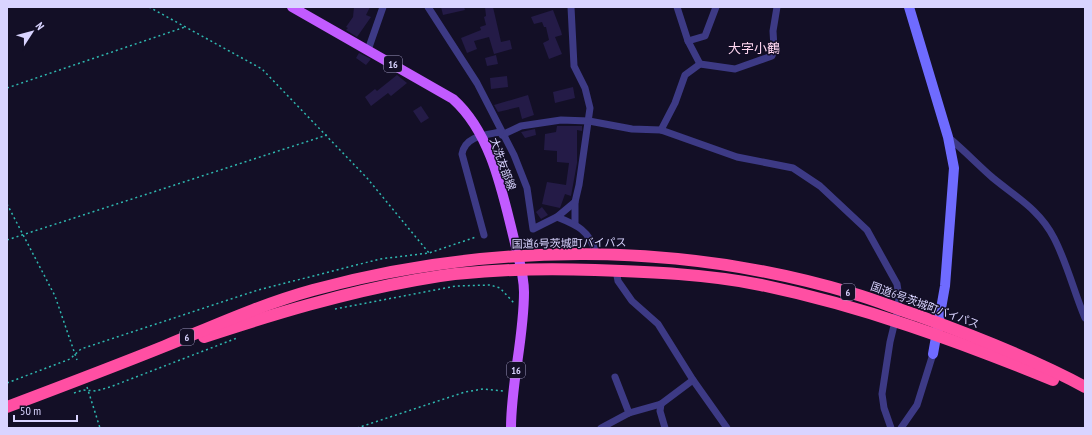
<svg xmlns="http://www.w3.org/2000/svg" width="1092" height="435" font-family="'PT Sans Narrow','Noto Sans JP',sans-serif">
  <rect width="100%" height="100%" fill="#130f26"/>
  <g fill="#241b47">
    <path d="M354 7H370L366 15 371 17 357 37 346 30 348 28 346 27 353 17Z"/>
    <path d="M441 7H464L465 10 443 15Z"/>
    <path d="M485 7H493L501 42 510 40 512 49 494 54 489 37 474 41 477 49 467 53 461 38 481 30 480 27 486 25 484 17 486 16Z"/>
    <path d="M553 10 561 31 562 35 555 37 562 54 549 59 543 43 549 40 546 27H544L542 22 534 24 531 17Z"/>
    <path d="M359 53 371 59 366 65 356 58Z"/>
    <path d="M496 55 498 64 487 66 485 58Z"/>
    <path d="M397 75 407 83 391 96 388 93 371 106 365 97 375 89 377 91Z"/>
    <path d="M507 76 508 87 491 89 490 78Z"/>
    <path d="M573 87 575 98 555 103 553 92Z"/>
    <path d="M528 95 534 115 522 119 519 107 498 112 494 105Z"/>
    <path d="M421 106 429 118 421 123 413 111Z"/>
    <path d="M557 126H582V131L577 130V163L571 196 565 194 560 208 542 204 547 182 566 185 569 163 557 162V151L544 150 545 134 556 132Z"/>
    <path d="M535 129 536 135 525 138 521 132Z"/>
    <path d="M542 207 548 215 541 219 536 212Z"/>
  </g>
  <g fill="none" stroke-linecap="round" stroke-linejoin="round">
    <g stroke="#2fb8b0" stroke-width="1.5" stroke-dasharray="2 3" stroke-linecap="butt">
      <path d="M149 7 262 69 367 178 429 253"/>
      <path d="M7 88 185 27"/>
      <path d="M7 204 55 296 77 360"/>
      <path d="M7 240 327 135"/>
      <path d="M335 309 456 286 490 285 500 288 514 303"/>
      <path d="M7 383 70 359 81 349 258 290 380 259 429 253 476 237"/>
      <path d="M87 387 100 428"/>
      <path d="M74 393 83 390 96 391 110 387 237 338"/>
      <path d="M357 428 465 392 483 389 504 391"/>
    </g>
    <g stroke="#3d3a85" stroke-width="7">
      <path d="M428 7 477 83 514 155 527 188 533 229 557 217 575 202 579 185 590 108 585 88 574 66 571 7"/>
      <path d="M677 7 688 41 700 64"/>
      <path d="M688 41 705 36 716 7"/>
      <path d="M368 50 383 7"/>
      <path d="M661 130 675 103 685 75 700 64 735 69 772 56 774 48 773 31 777 7"/>
      <path d="M502 135 521 126 561 120 589 121 632 129 661 130 737 157 793 168 820 186 867 230 897 284 899 297 898 309 890 342 882 394 884 408 891 428"/>
      <path d="M948 137C964 150 978 165 993 178 1016 197 1040 210 1054 238 1067 263 1074 292 1085 318"/>
      <path d="M575 202V224"/>
      <path d="M557 217C577 225 589 230 596 253"/>
      <path d="M484 235 462 154C465 136 485 135 500 132"/>
      <path d="M616 270 618 281 632 301 658 324 693 380 727 428"/>
      <path d="M615 377 629 413"/>
      <path d="M661 404 660 411 665 428"/>
      <path d="M601 428 629 413 661 404 693 380"/>
      <path d="M901 428 917 405 933 354"/>
    </g>
    <path stroke="#6f6bff" stroke-width="10" d="M909 7 948 137 954 168 945 286 933 354"/>
    <path stroke="#c25bff" stroke-width="10" d="M292 7 453 99C491 133 502 191 514 239 518 256 524 274 524 292 524 338 511 383 511 428"/>
    <g stroke="#ff4fa3" stroke-width="12">
      <path d="M204 337C274 314 343 293 416 280 475 269 536 268 595 270 651 272 707 274 761 285 862 306 958 341 1053 380"/>
      <path d="M7 407C60 387 113 367 165 346 214 326 262 304 313 290 490 242 679 241 855 294 876 300 897 309 919 316 974 336 1034 359 1085 387"/>
    </g>
  </g>
  <g text-anchor="middle" stroke-width="3" stroke-linejoin="round" paint-order="stroke">
    <g fill="#130f26" stroke="#9e99be" stroke-width="1">
      <rect x="384" y="56" width="18" height="16" rx="3"/>
      <rect x="841" y="284" width="14" height="16" rx="3"/>
      <rect x="180" y="329" width="14" height="16" rx="3"/>
      <rect x="507" y="362" width="18" height="16" rx="3"/>
    </g>
    <g font-size="10" font-weight="bold" fill="#d9d4ff">
      <text x="393" y="68">16</text>
      <text x="848" y="296">6</text>
      <text x="187" y="341">6</text>
      <text x="516" y="374">16</text>
    </g>
    <g font-size="11" fill="#d9d4ff" stroke="#130f26">
      <text transform="translate(503 164) rotate(70)" y="4">大洗友部線</text>
      <text transform="translate(569 243) rotate(-1)" y="4">国道6号茨城町バイパス</text>
      <text transform="translate(925 305) rotate(20)" y="4">国道6号茨城町バイパス</text>
    </g>
    <g font-size="13" fill="#ffd6f0" stroke="#130f26">
      <text x="754" y="53">大字小鶴</text>
    </g>
  </g>
  <rect width="1092" height="435" fill="none" stroke="#d9d4ff" stroke-width="16"/>
  <g transform="translate(32 32) rotate(54)" stroke="#130f26" stroke-width="3" paint-order="stroke">
  <path d="M0-3L7 15L0 10L-7 15Z" fill="#d9d4ff"/>
  <text y="-6" font-size="11" font-weight="bold" text-anchor="middle" fill="#d9d4ff">N</text>
  </g>
  <path d="M14 415v6h63v-6" fill="none" stroke="#d9d4ff" stroke-width="2"/>
  <text x="20" y="415" font-size="12" fill="#d9d4ff" stroke="#130f26" stroke-width="3" paint-order="stroke">50 m</text>
</svg>
